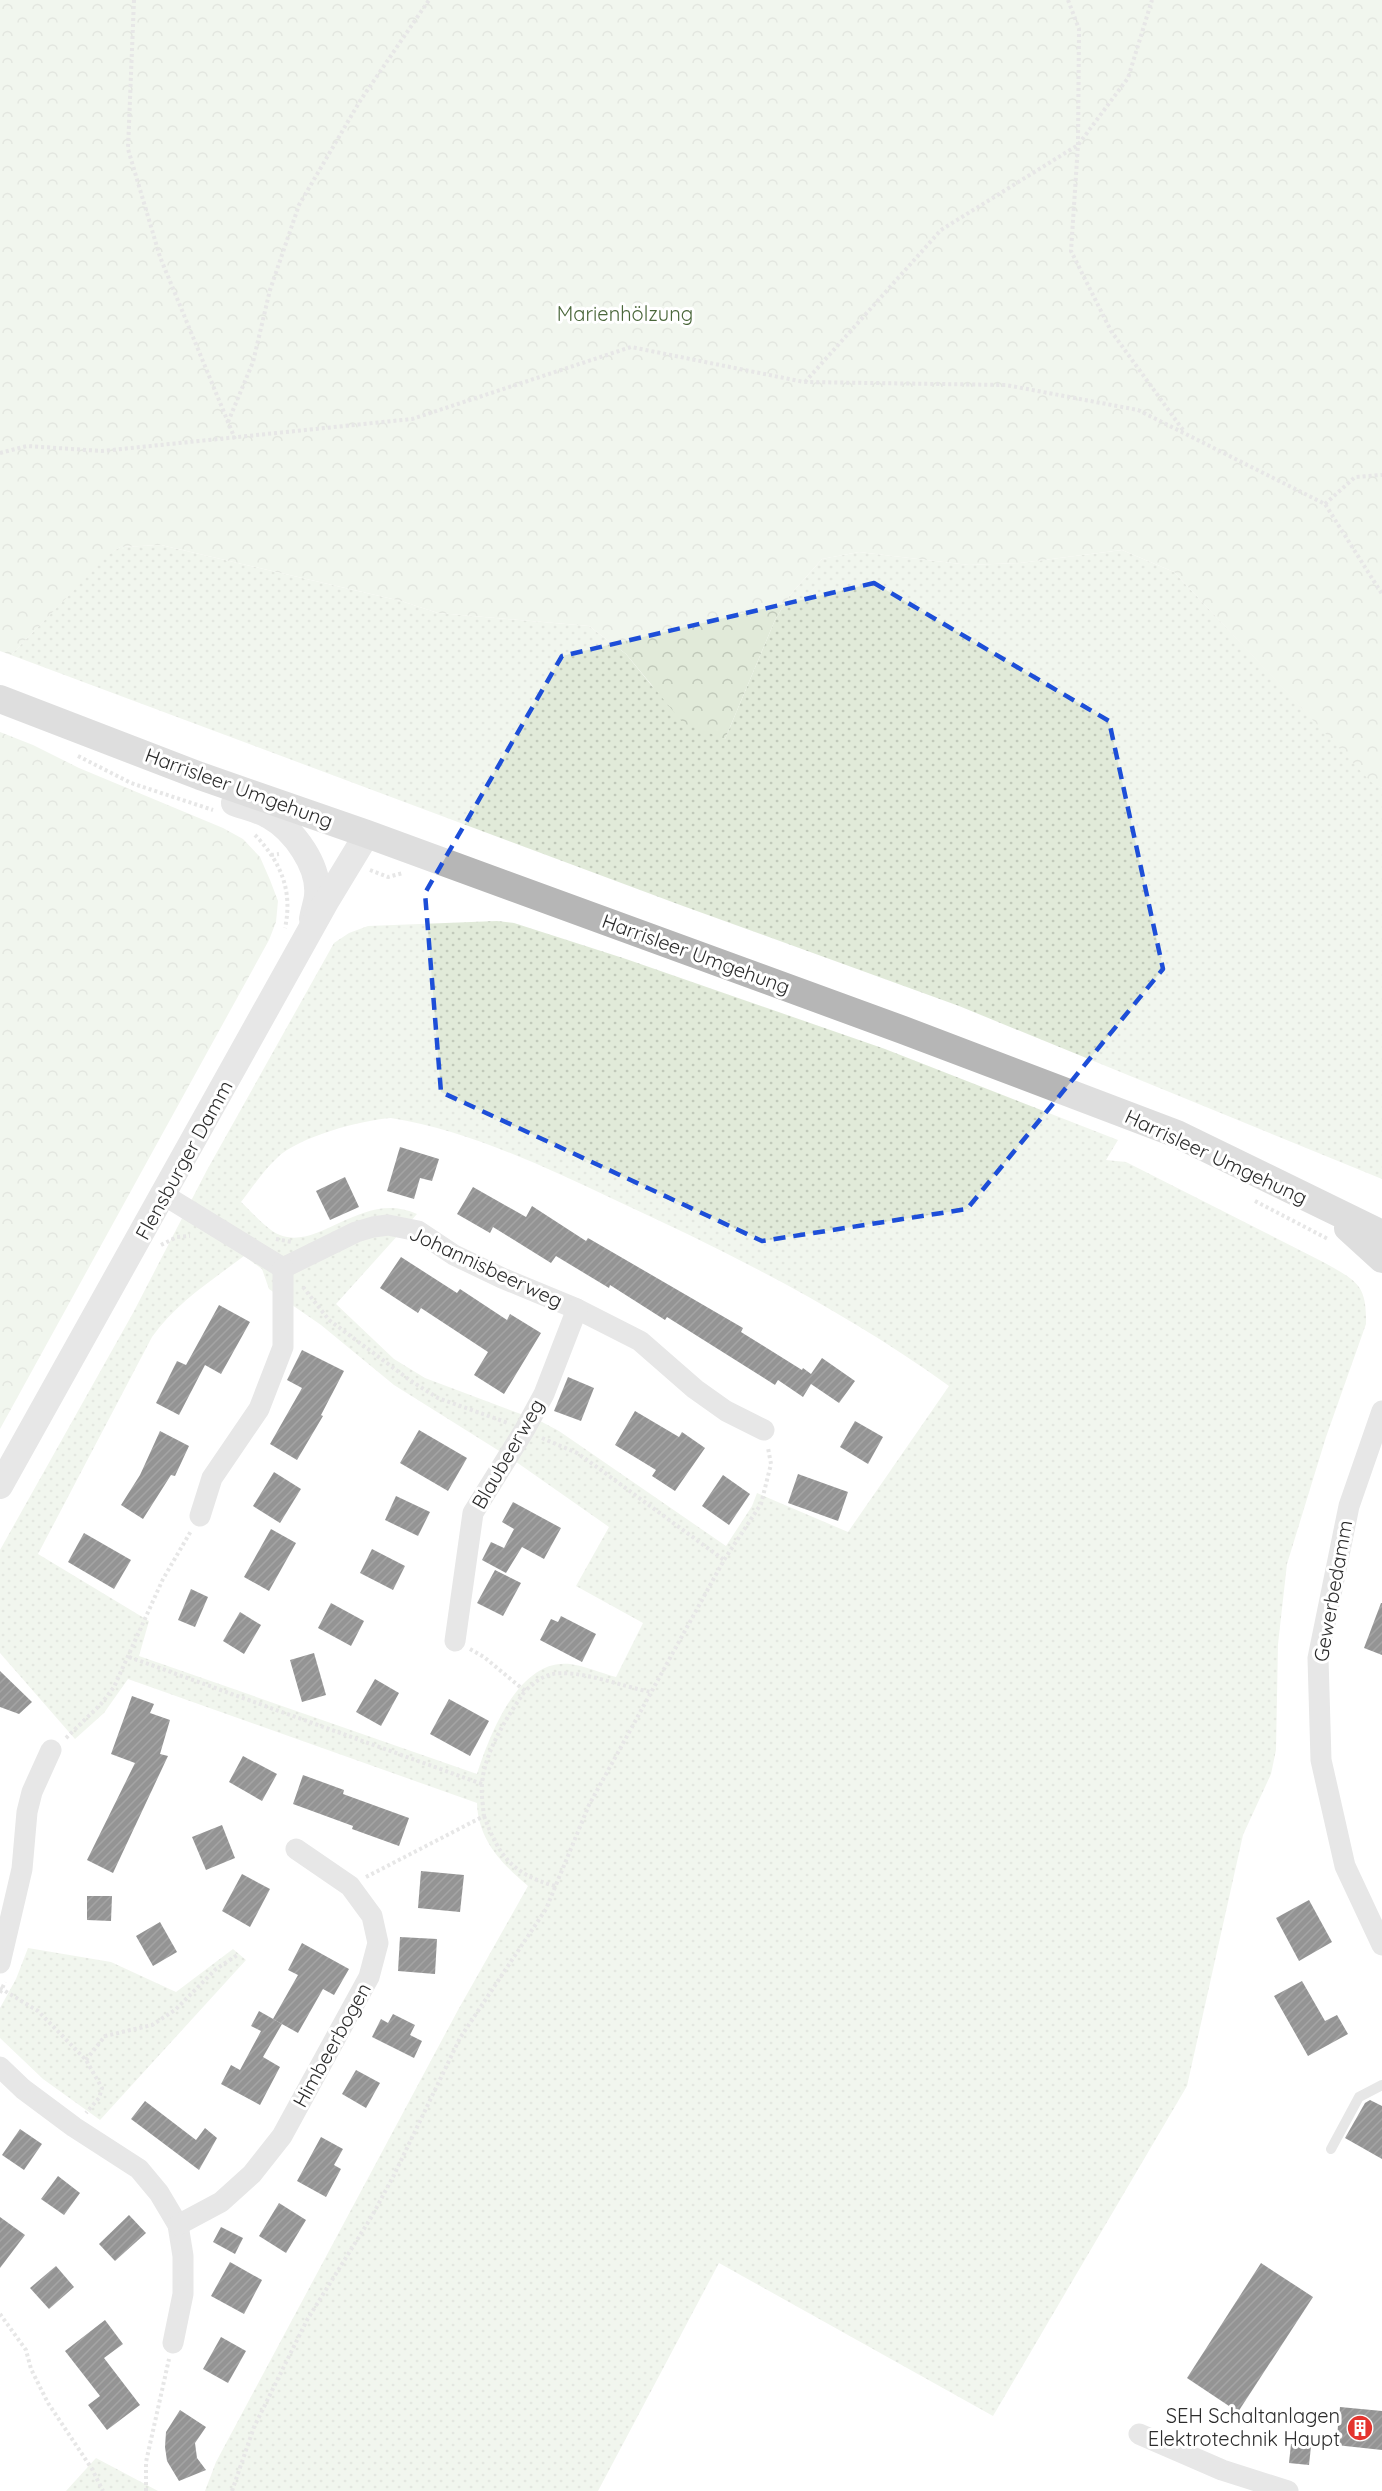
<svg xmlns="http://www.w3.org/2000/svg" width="1382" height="2491" font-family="Quicksand,sans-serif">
  <defs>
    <pattern id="green-dots" width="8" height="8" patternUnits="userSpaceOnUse" patternTransform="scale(1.5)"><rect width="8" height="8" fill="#e1ead9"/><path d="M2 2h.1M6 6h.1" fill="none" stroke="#c1c9ba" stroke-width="1.8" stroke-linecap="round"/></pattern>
    <pattern id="forest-crowns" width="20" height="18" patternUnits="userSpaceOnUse" patternTransform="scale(1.5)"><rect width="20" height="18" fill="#e1ead9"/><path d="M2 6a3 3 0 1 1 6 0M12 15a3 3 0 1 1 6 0" fill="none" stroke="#c1c9ba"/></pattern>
    <pattern id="building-hatch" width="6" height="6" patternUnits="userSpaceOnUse" patternTransform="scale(1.5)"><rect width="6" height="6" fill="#131313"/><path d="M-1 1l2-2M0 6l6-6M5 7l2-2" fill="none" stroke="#363636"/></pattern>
  </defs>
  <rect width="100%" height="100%" fill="#fff"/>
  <g fill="url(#green-dots)" fill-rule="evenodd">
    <path d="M161 545 401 601 438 613 589 626 626 654 652 686 725 739 775 620 790 595 822 559 859 552 969 565 1020 563 1122 550 1174 572 1371 781 1382 788V1179L959 1006 683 906 11 655 106 556 120 547Z"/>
    <path d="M497 921 514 923 626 959 885 1049 1118 1140 1106 1160 1126 1162 1325 1263C1357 1281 1367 1285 1366 1324L1326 1437 1287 1564 1278 1644 1276 1750 1271 1774 1243 1835 1187 2086 993 2416 719 2263 598 2491H205L216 2462 458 2010 528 1886C502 1864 478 1840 477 1803L128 1679 104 1713 75 1739 0 1653V1550L133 1313 207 1170 334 943 349 933 368 926ZM391 1118C468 1130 542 1166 613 1199 730 1253 844 1310 949 1386L848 1532 757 1493 752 1506 726 1546 559 1431 542 1422 425 1378 394 1359 336 1304 417 1214C363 1189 320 1251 280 1235 268 1231 251 1211 241 1202 252 1188 263 1171 277 1158 298 1137 361 1120 391 1118ZM244 1256 262 1269 269 1289 321 1325 394 1385 512 1459 609 1527 576 1586 643 1623 616 1677C601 1673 585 1666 570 1664 518 1658 489 1737 477 1774L139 1656 149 1621 38 1554 152 1337C176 1303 211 1281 244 1256Z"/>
    <path d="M28 1948 111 1962 176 1992 233 1949 246 1960 100 2120 43 2079 0 2038V2008L16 1979Z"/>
    <path d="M96 2458 158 2491H66Z"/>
  </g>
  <g fill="url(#forest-crowns)">
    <path d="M0 0H1382V788L1371 782 1174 572 1122 550 1020 563 969 565 859 552 822 559 790 595 775 620 725 739 683 723 626 654 589 626 438 613 401 601 161 545 120 547 107 556 11 655 0 651Z"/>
    <path d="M0 732 33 745 79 768 223 828 243 839 260 857 270 880 278 901 276 922 269 940 0 1429Z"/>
  </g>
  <g fill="url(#building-hatch)">
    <path d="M400 1147 439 1159 432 1181 420 1178 414 1199 387 1191Z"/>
    <path d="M345 1177 359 1207 330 1220 316 1191Z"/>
    <path d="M473 1187 526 1217 532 1206 586 1241 588 1238 743 1328 741 1332 802 1370 803 1368 811 1374 822 1358 855 1381 839 1403 811 1384 803 1397 778 1380 775 1385 667 1317 665 1320 610 1285 609 1288 556 1256 551 1263 493 1227 490 1233 457 1214Z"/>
    <path d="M401 1257 457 1293 460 1289 507 1320 510 1314 541 1333 504 1394 474 1375 488 1352 421 1308 418 1313 380 1288Z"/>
    <path d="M219 1305 250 1322 221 1374 205 1365 179 1415 156 1403 177 1361 186 1365Z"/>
    <path d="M302 1350 344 1371 321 1415 323 1416 297 1460 270 1444 302 1388 287 1380Z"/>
    <path d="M568 1377 594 1388 581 1421 554 1411Z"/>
    <path d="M635 1411 679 1437 682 1432 705 1448 675 1491 652 1476 656 1470 615 1445Z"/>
    <path d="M855 1421 883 1437 868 1464 840 1447Z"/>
    <path d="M419 1430 467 1458 448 1491 400 1463Z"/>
    <path d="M160 1431 189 1446 175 1476 171 1475 143 1519 121 1505 140 1475Z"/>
    <path d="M274 1472 301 1489 280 1523 253 1506Z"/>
    <path d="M798 1474 848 1492 838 1521 788 1503Z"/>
    <path d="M723 1475 750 1494 729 1525 702 1506Z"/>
    <path d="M396 1496 430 1512 418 1536 385 1520Z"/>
    <path d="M513 1502 561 1528 544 1559 522 1547 506 1573 482 1560 491 1542 504 1548 514 1529 502 1522Z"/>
    <path d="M271 1529 296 1543 269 1591 244 1577Z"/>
    <path d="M84 1533 131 1560 114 1589 68 1562Z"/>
    <path d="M372 1549 405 1566 393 1590 360 1573Z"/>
    <path d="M495 1570 521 1583 503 1616 477 1603Z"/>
    <path d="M191 1589 208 1597 195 1627 178 1620Z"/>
    <path d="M331 1603 364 1621 351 1646 318 1628Z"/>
    <path d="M1381 1603H1382V1655L1364 1648Z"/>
    <path d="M240 1612 261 1625 244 1654 223 1641Z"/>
    <path d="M561 1616 596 1634 582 1662 540 1640 551 1619 558 1622Z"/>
    <path d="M314 1653 326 1695 302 1702 290 1660Z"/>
    <path d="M0 1671 32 1702 19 1714 0 1707Z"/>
    <path d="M375 1679 399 1693 381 1726 356 1712Z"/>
    <path d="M132 1696 154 1704 150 1713 170 1720 160 1754 168 1756 113 1873 87 1860 135 1763 111 1754Z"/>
    <path d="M449 1699 489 1721 470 1756 430 1734Z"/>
    <path d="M243 1756 277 1774 262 1801 229 1782Z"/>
    <path d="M303 1775 344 1790 343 1794 409 1818 399 1846 352 1829 353 1826 293 1804Z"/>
    <path d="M222 1825 235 1858 206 1870 192 1837Z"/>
    <path d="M421 1871 464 1875 460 1912 418 1908Z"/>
    <path d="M242 1874 270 1889 250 1927 222 1911Z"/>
    <path d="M87 1896H112L111 1921 87 1920Z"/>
    <path d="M1309 1900 1332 1942 1299 1961 1276 1918Z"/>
    <path d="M160 1922 177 1952 153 1966 136 1936Z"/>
    <path d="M400 1937 437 1939 435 1974 398 1971Z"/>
    <path d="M302 1943 349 1969 334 1995 323 1989 298 2033 273 2019 298 1975 288 1970Z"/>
    <path d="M1302 1981 1325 2021 1337 2015 1348 2034 1308 2056 1274 1996Z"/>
    <path d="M259 2011 282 2024 263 2057 280 2067 260 2105 221 2084 231 2065 240 2070 261 2031 251 2026Z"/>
    <path d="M393 2014 415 2025 410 2035 422 2041 414 2058 372 2037 381 2019 388 2023Z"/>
    <path d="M356 2070 380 2083 366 2108 342 2094Z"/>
    <path d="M1370 2100 1382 2106V2159L1345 2138 1365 2103Z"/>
    <path d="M145 2101 196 2140 205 2128 217 2138 199 2170 131 2119Z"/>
    <path d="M20 2129 42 2144 24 2170 2 2155Z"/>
    <path d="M321 2137 343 2149 334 2165 341 2169 326 2197 297 2181Z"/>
    <path d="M58 2176 80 2193 64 2215 41 2199Z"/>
    <path d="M279 2203 306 2220 286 2253 259 2236Z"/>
    <path d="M129 2215 146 2233 115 2261 99 2244Z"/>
    <path d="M0 2217 25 2235 0 2268Z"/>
    <path d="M221 2227 243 2238 235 2254 213 2242Z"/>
    <path d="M230 2262 262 2280 244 2314 211 2296Z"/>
    <path d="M1261 2263 1313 2297 1238 2412 1187 2378Z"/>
    <path d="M56 2266 74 2287 49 2309 30 2288Z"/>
    <path d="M105 2320 123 2344 104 2358 140 2405 107 2430 88 2405 100 2396 65 2351Z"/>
    <path d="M221 2337 246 2351 228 2383 203 2369Z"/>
    <path d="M1340 2407 1382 2411V2450L1336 2445Z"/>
    <path d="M180 2410 206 2427 195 2443 197 2458 206 2470 179 2481 167 2461 165 2447 166 2432Z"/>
    <path d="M1291 2444 1311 2446 1309 2465 1289 2463Z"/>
  </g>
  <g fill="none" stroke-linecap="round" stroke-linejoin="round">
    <g stroke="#c9c9c9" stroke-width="4" stroke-dasharray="3 3" stroke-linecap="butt">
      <path d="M134 0 128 149 160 257 235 439"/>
      <path d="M1068 0 1079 29 1078 145 1071 251 1111 331 1183 430"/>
      <path d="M805 382 941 230 1078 145 1128 78 1152 0"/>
      <path d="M228 422 253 362 270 290 299 205 360 101 429 0"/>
      <path d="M0 453 27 446 102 451 412 419 631 347 804 382 1006 385 1138 410 1325 504 1382 594"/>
      <path d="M1325 504 1355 477 1382 475"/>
      <path d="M78 756 131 783 213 810"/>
      <path d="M255 835C281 862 293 891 285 928"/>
      <path d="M271 855 279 854"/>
      <path d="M370 870 388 877 403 873"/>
      <path d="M1255 1201 1328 1239"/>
      <path d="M276 1239 292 1242"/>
      <path d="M161 1245 177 1237 190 1236"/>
      <path d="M303 1287 329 1320 411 1381 438 1398 508 1423"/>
      <path d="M542 1438 577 1453 594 1465 724 1560"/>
      <path d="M470 1649 484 1657 525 1691C532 1685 539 1678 549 1675 574 1667 623 1687 651 1692"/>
      <path d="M129 1657 482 1784"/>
      <path d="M66 1738 101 1704 114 1687 163 1579 191 1531"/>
      <path d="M484 1816C499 1856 512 1874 555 1886"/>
      <path d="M366 1877 484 1816C483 1806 481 1794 482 1783 485 1751 507 1717 525 1691"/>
      <path d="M0 1988 38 2011 86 2060 102 2088 99 2098 86 2113"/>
      <path d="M0 1993 5 1982"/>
      <path d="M86 2060 105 2036 152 2025 175 2010 216 1969 239 1954"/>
      <path d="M0 2314 26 2350 31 2369 48 2403 92 2469 103 2491"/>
      <path d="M146 2491V2462L169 2359"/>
      <path d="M232 2491 254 2427 307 2320 372 2216 394 2175 460 2038 546 1909 589 1805 724 1560 761 1504 771 1464 768 1448"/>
    </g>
    <path stroke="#c9c9c9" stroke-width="10" d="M1331 2149 1359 2097 1382 2085"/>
    <g stroke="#c9c9c9" stroke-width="21">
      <path d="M164 1195 283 1268 356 1232 373 1227 388 1225 418 1231 454 1255 502 1278 577 1309 640 1341 695 1389 726 1411 764 1430"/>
      <path d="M1382 1411 1349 1506 1318 1658 1321 1760 1345 1866 1382 1945"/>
      <path d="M200 1516 212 1478 259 1409 283 1347V1268"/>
      <path d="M455 1641 473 1513 525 1429 544 1394 577 1309"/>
      <path d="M0 1963 22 1869 27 1812 32 1792 51 1750"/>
      <path d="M0 2067 23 2089 74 2127 139 2169 159 2193 178 2225 183 2256V2294L173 2343"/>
      <path d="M178 2225 221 2202 252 2174 282 2136 369 1977 378 1943 372 1916 350 1886 296 1849"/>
      <path d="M1139 2434 1222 2470 1288 2491"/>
    </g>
    <g stroke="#c9c9c9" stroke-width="26">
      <path d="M234 803C245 807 259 810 269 816 294 830 320 866 317 896 316 904 313 912 312 919"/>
      <path d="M0 1486 327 900 367 834"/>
    </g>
    <g stroke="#b6b6b6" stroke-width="28">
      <path d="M0 699 200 776 367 834 903 1030 1177 1134 1382 1234"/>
      <path d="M1348 1228 1382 1259"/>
    </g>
  </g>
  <path d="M0 0H1382V2491H0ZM874 583 1109 721 1163 969 967 1209 762 1241 441 1092 425 893 562 656Z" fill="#fff" fill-opacity=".55" fill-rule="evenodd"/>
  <path fill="none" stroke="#1d4ed8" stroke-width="4.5" stroke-dasharray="12 8" stroke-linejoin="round" d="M874 583 1109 721 1163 969 967 1209 762 1241 441 1092 425 893 562 656Z"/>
  <defs>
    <g id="building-disc" transform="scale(1.35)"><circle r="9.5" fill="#e4342e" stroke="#fff"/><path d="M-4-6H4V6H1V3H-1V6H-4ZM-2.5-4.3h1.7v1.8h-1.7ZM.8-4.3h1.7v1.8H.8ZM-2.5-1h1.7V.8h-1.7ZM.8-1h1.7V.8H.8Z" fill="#fff"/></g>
  </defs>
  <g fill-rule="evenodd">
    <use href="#building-disc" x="1360" y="2428"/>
  </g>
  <g text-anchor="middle" stroke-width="6" stroke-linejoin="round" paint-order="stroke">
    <g font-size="20" fill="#4a673a" stroke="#fff">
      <text x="625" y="321">Marienhölzung</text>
    </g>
    <g font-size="20" fill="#2c2c2c" stroke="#fff">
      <text transform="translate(239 788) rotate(20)" y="7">Harrisleer Umgehung</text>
      <text transform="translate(696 954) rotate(20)" y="7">Harrisleer Umgehung</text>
      <text transform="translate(1216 1157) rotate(25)" y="7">Harrisleer Umgehung</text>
      <text transform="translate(184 1160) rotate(-61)" y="7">Flensburger Damm</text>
      <text transform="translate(486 1267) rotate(25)" y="7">Johannisbeerweg</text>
      <text transform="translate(508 1454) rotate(-60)" y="7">Blaubeerweg</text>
      <text transform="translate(1333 1591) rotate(-80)" y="7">Gewerbedamm</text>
      <text transform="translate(332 2045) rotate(-61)" y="7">Himbeerbogen</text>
    </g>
    <g font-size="20" fill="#2c2c2c" stroke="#fff" text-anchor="end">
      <text x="1340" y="2423">SEH Schaltanlagen<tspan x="1340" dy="23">Elektrotechnik Haupt</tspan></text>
    </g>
  </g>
</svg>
